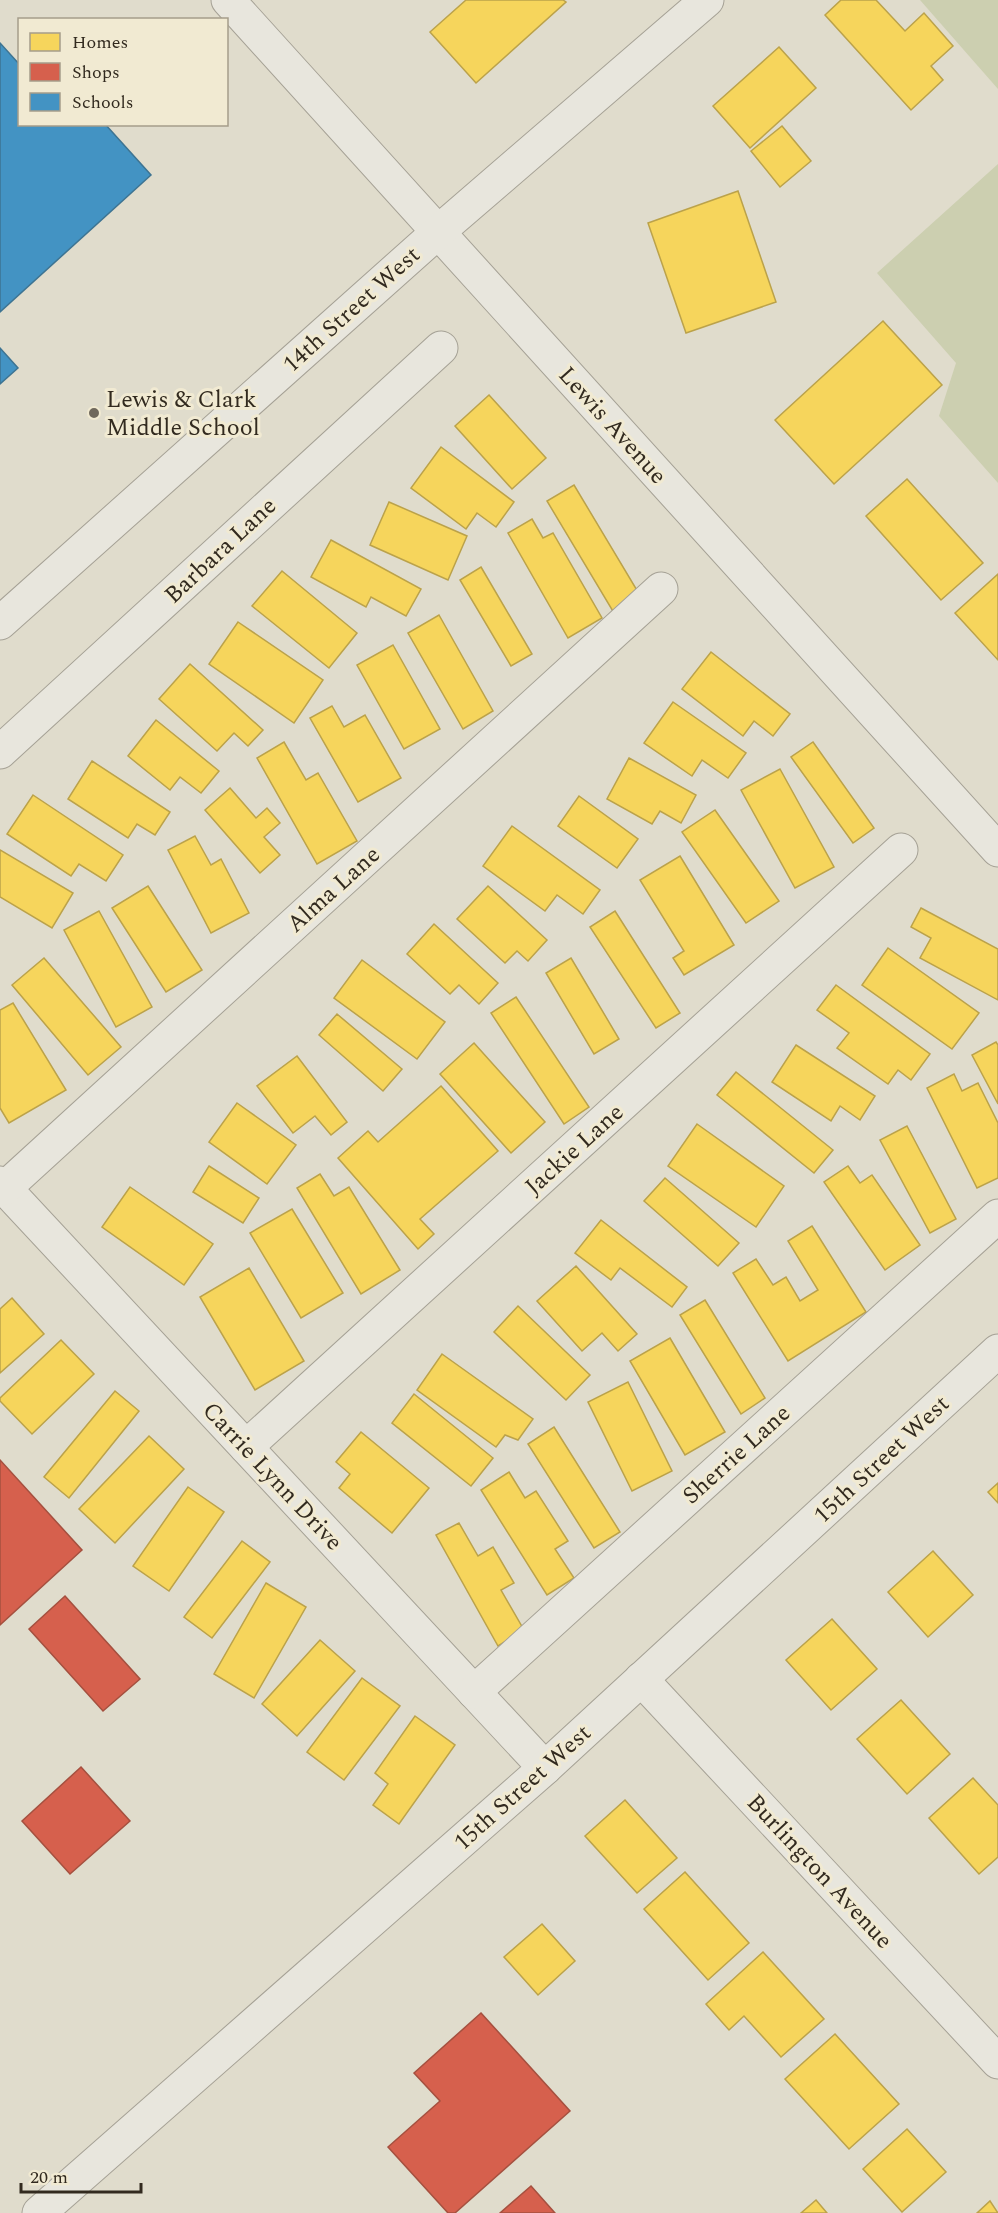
<svg xmlns="http://www.w3.org/2000/svg" width="998" height="2213" font-family="Spectral,serif">
  <rect width="100%" height="100%" fill="#e0dccc"/>
  <g fill="#cccfb0">
    <path d="M920 0H998V89Z"/>
    <path d="M998 164V483L939 416 956 363 877 273Z"/>
  </g>
  <g fill="#f6d55c" stroke="#bba24a" stroke-width="1.5">
    <path d="M466 0H563L566 2 476 83 430 32Z"/>
    <path d="M841 0H876L905 31 924 13 953 46 931 66 943 80 911 110 825 15Z"/>
    <path d="M779 47 816 88 750 148 713 106Z"/>
    <path d="M782 126 811 161 780 187 751 151Z"/>
    <path d="M738 191 776 302 686 333 648 223Z"/>
    <path d="M883 321 942 385 834 484 775 420Z"/>
    <path d="M489 395 546 458 512 489 455 426Z"/>
    <path d="M441 447 514 502 496 527 477 513 466 529 411 488Z"/>
    <path d="M907 479 983 563 941 600 866 516Z"/>
    <path d="M574 485 641 597 614 613 547 501Z"/>
    <path d="M389 502 467 536 448 580 370 545Z"/>
    <path d="M532 519 543 538 553 533 602 618 568 638 508 533Z"/>
    <path d="M331 540 421 589 406 616 371 597 366 607 311 577Z"/>
    <path d="M481 567 532 654 511 666 460 580Z"/>
    <path d="M282 571 357 633 329 668 252 606Z"/>
    <path d="M998 574V660L955 613Z"/>
    <path d="M439 615 493 711 463 729 408 633Z"/>
    <path d="M238 622 323 680 294 723 209 664Z"/>
    <path d="M393 645 440 729 404 749 357 665Z"/>
    <path d="M711 652 790 714 773 736 754 721 743 736 682 689Z"/>
    <path d="M190 664 263 730 248 746 234 733 217 751 159 699Z"/>
    <path d="M673 702 746 753 728 778 702 760 692 776 644 743Z"/>
    <path d="M332 706 344 727 365 715 401 778 358 802 310 718Z"/>
    <path d="M156 720 219 771 201 793 180 777 170 790 128 756Z"/>
    <path d="M284 742 306 780 318 773 357 841 317 864 257 758Z"/>
    <path d="M813 742 874 828 853 843 791 757Z"/>
    <path d="M629 758 696 795 681 823 660 811 652 824 607 799Z"/>
    <path d="M92 761 170 812 155 835 137 824 128 838 68 799Z"/>
    <path d="M780 769 834 867 795 888 741 790Z"/>
    <path d="M230 788 256 818 267 808 280 823 264 837 280 855 260 873 205 810Z"/>
    <path d="M33 795 123 855 106 881 79 864 71 876 7 834Z"/>
    <path d="M579 796 638 839 617 868 558 826Z"/>
    <path d="M715 810 779 901 746 923 682 832Z"/>
    <path d="M512 826 600 890 583 914 557 895 545 911 483 866Z"/>
    <path d="M195 836 211 865 221 859 249 913 211 933 168 850Z"/>
    <path d="M0 850 73 893 52 928 0 897Z"/>
    <path d="M680 856 734 945 684 975 673 958 684 951 640 880Z"/>
    <path d="M148 886 202 970 166 992 112 908Z"/>
    <path d="M488 886 547 940 528 961 517 951 505 963 457 919Z"/>
    <path d="M921 908 998 949V1000L920 958 931 938 911 927Z"/>
    <path d="M99 911 152 1007 116 1027 64 930Z"/>
    <path d="M615 911 680 1013 656 1028 590 927Z"/>
    <path d="M434 924 498 983 479 1004 459 985 450 994 407 954Z"/>
    <path d="M888 948 979 1013 952 1049 862 985Z"/>
    <path d="M44 958 121 1047 88 1075 12 985Z"/>
    <path d="M571 958 619 1039 594 1054 546 973Z"/>
    <path d="M362 960 445 1022 417 1059 334 998Z"/>
    <path d="M836 985 930 1054 911 1080 898 1070 888 1084 837 1048 849 1033 817 1010Z"/>
    <path d="M516 997 589 1107 564 1124 491 1013Z"/>
    <path d="M13 1003 66 1090 9 1123 0 1108V1010Z"/>
    <path d="M337 1014 402 1069 383 1091 319 1035Z"/>
    <path d="M996 1042 998 1045V1104L972 1055Z"/>
    <path d="M474 1043 545 1122 511 1153 440 1074Z"/>
    <path d="M796 1045 875 1096 860 1120 840 1106 831 1121 772 1082Z"/>
    <path d="M297 1056 347 1122 331 1135 315 1116 293 1133 257 1086Z"/>
    <path d="M736 1072 833 1150 814 1173 717 1095Z"/>
    <path d="M954 1074 962 1091 978 1083 998 1123V1178L977 1188 927 1088Z"/>
    <path d="M441 1086 498 1151 420 1219 434 1234 418 1249 338 1158 368 1131 378 1142Z"/>
    <path d="M237 1103 296 1145 267 1184 209 1142Z"/>
    <path d="M697 1124 784 1186 756 1227 668 1166Z"/>
    <path d="M907 1126 956 1219 930 1233 880 1140Z"/>
    <path d="M209 1166 259 1198 243 1223 193 1192Z"/>
    <path d="M848 1166 860 1183 872 1175 920 1245 885 1270 824 1182Z"/>
    <path d="M320 1174 334 1196 349 1187 400 1270 361 1294 297 1188Z"/>
    <path d="M665 1178 739 1243 718 1266 644 1201Z"/>
    <path d="M130 1187 213 1244 184 1285 102 1227Z"/>
    <path d="M292 1209 343 1293 301 1318 250 1233Z"/>
    <path d="M601 1220 687 1287 672 1307 620 1268 611 1280 575 1253Z"/>
    <path d="M812 1226 866 1312 788 1361 733 1273 756 1259 773 1285 786 1277 800 1301 818 1290 788 1241Z"/>
    <path d="M576 1266 637 1334 618 1351 602 1333 582 1351 537 1301Z"/>
    <path d="M249 1268 304 1361 255 1390 200 1297Z"/>
    <path d="M12 1298 44 1334 0 1373V1309Z"/>
    <path d="M705 1300 765 1398 741 1414 680 1315Z"/>
    <path d="M518 1306 590 1375 566 1400 494 1332Z"/>
    <path d="M670 1338 725 1432 685 1455 630 1361Z"/>
    <path d="M61 1340 94 1374 32 1434 0 1401V1398Z"/>
    <path d="M442 1354 533 1419 518 1440 505 1435 496 1447 417 1390Z"/>
    <path d="M628 1382 672 1471 632 1491 588 1402Z"/>
    <path d="M115 1391 139 1411 69 1498 44 1477Z"/>
    <path d="M414 1394 493 1458 471 1486 392 1423Z"/>
    <path d="M554 1427 620 1532 594 1548 528 1444Z"/>
    <path d="M361 1432 429 1488 392 1533 339 1488 350 1474 336 1462Z"/>
    <path d="M149 1436 184 1469 115 1543 79 1509Z"/>
    <path d="M509 1472 525 1498 536 1491 568 1541 555 1549 574 1578 547 1595 481 1490Z"/>
    <path d="M998 1483V1503L988 1492Z"/>
    <path d="M188 1487 224 1512 169 1591 133 1566Z"/>
    <path d="M459 1523 478 1556 493 1547 514 1583 501 1590 524 1630 498 1646 436 1535Z"/>
    <path d="M242 1541 270 1562 212 1638 184 1617Z"/>
    <path d="M933 1551 973 1595 928 1637 888 1592Z"/>
    <path d="M266 1583 306 1607 254 1698 214 1674Z"/>
    <path d="M832 1619 877 1669 831 1710 786 1660Z"/>
    <path d="M320 1640 355 1671 297 1736 262 1704Z"/>
    <path d="M362 1678 400 1706 344 1780 307 1752Z"/>
    <path d="M901 1700 950 1754 907 1794 857 1739Z"/>
    <path d="M415 1716 455 1745 399 1824 373 1805 388 1784 375 1773Z"/>
    <path d="M973 1778 998 1805V1857L979 1874 929 1818Z"/>
    <path d="M625 1800 677 1858 637 1893 585 1836Z"/>
    <path d="M685 1872 749 1943 708 1980 644 1909Z"/>
    <path d="M542 1924 575 1961 538 1995 504 1957Z"/>
    <path d="M763 1952 824 2019 781 2057 744 2016 729 2030 706 2004Z"/>
    <path d="M835 2034 899 2104 849 2149 785 2079Z"/>
    <path d="M907 2129 946 2172 902 2212 863 2169Z"/>
    <path d="M816 2200 827 2213H801Z"/>
    <path d="M990 2201 998 2213H977Z"/>
  </g>
  <g fill="#d6604d" stroke="#a5503f" stroke-width="1.5">
    <path d="M0 1460 82 1550 0 1625Z"/>
    <path d="M65 1596 140 1679 103 1711 29 1629Z"/>
    <path d="M81 1767 130 1821 70 1874 22 1821Z"/>
    <path d="M481 2013 570 2111 455 2213H448L388 2147 440 2101 414 2073Z"/>
    <path d="M531 2186 555 2213H500Z"/>
  </g>
  <g fill="#4393c3" stroke="#3e7492" stroke-width="1.5">
    <path d="M0 43 20 65V124H105L151 175 0 312Z"/>
    <path d="M0 348 18 368 0 384Z"/>
  </g>
  <g fill="none" stroke-linecap="round" stroke-linejoin="round">
    <g stroke="#a5a195" stroke-width="35">
      <g id="minor">
        <path d="M228 0 998 850"/>
        <path d="M0 623 438 232 707 0"/>
        <path d="M0 752 441 348"/>
        <path d="M0 1183 545 1768"/>
        <path d="M5 1188 661 589"/>
        <path d="M246 1447 901 850"/>
        <path d="M641 1679 998 2062"/>
        <path d="M474 1692 998 1216"/>
        <path d="M39 2213 545 1768 998 1351"/>
      </g>
    </g>
    <use href="#minor" stroke="#e8e6dd" stroke-width="33"/>
  </g>
  <circle fill="#6f685c" stroke="#f1ead2" stroke-width="2" cx="94" cy="413" r="6"/>
  <g text-anchor="middle" stroke-width="6" stroke-linejoin="round" paint-order="stroke">
    <g font-size="24" fill="#322a1f" stroke="#f1ead2">
      <text transform="translate(351 309) rotate(-42)" y="8">14th Street West</text>
      <text transform="translate(613 425) rotate(48)" y="8">Lewis Avenue</text>
      <text transform="translate(220 550) rotate(-43)" y="8">Barbara Lane</text>
      <text transform="translate(333 889) rotate(-42)" y="8">Alma Lane</text>
      <text transform="translate(574 1149) rotate(-42)" y="8">Jackie Lane</text>
      <text transform="translate(736 1454) rotate(-42)" y="8">Sherrie Lane</text>
      <text transform="translate(881 1459) rotate(-43)" y="8">15th Street West</text>
      <text transform="translate(273 1476) rotate(47)" y="8">Carrie Lynn Drive</text>
      <text transform="translate(522 1787) rotate(-42)" y="8">15th Street West</text>
      <text transform="translate(820 1871) rotate(47)" y="8">Burlington Avenue</text>
    </g>
    <g font-size="24" fill="#322a1f" stroke="#f1ead2" text-anchor="start">
      <text x="106" y="407">Lewis &amp; Clark<tspan x="106" dy="28">Middle School</tspan></text>
    </g>
  </g>
  <rect x="18" y="18" width="210" height="108" fill="#f1ead2" stroke="#a59d8a" stroke-width="1.5"/>
  <rect x="30" y="33" width="30" height="18" fill="#f6d55c" stroke="#a59d8a" stroke-width="1.5"/>
  <text x="72" y="48" font-size="18" fill="#322a1f">Homes</text>
  <rect x="30" y="63" width="30" height="18" fill="#d6604d" stroke="#a59d8a" stroke-width="1.5"/>
  <text x="72" y="78" font-size="18" fill="#322a1f">Shops</text>
  <rect x="30" y="93" width="30" height="18" fill="#4393c3" stroke="#a59d8a" stroke-width="1.5"/>
  <text x="72" y="108" font-size="18" fill="#322a1f">Schools</text>
  <path d="M21 2183v9h120v-9" fill="none" stroke="#322a1f" stroke-width="3"/>
  <text x="30" y="2183" font-size="18" fill="#322a1f" stroke="#f1ead2" stroke-width="4.5" paint-order="stroke">20 m</text>
</svg>
